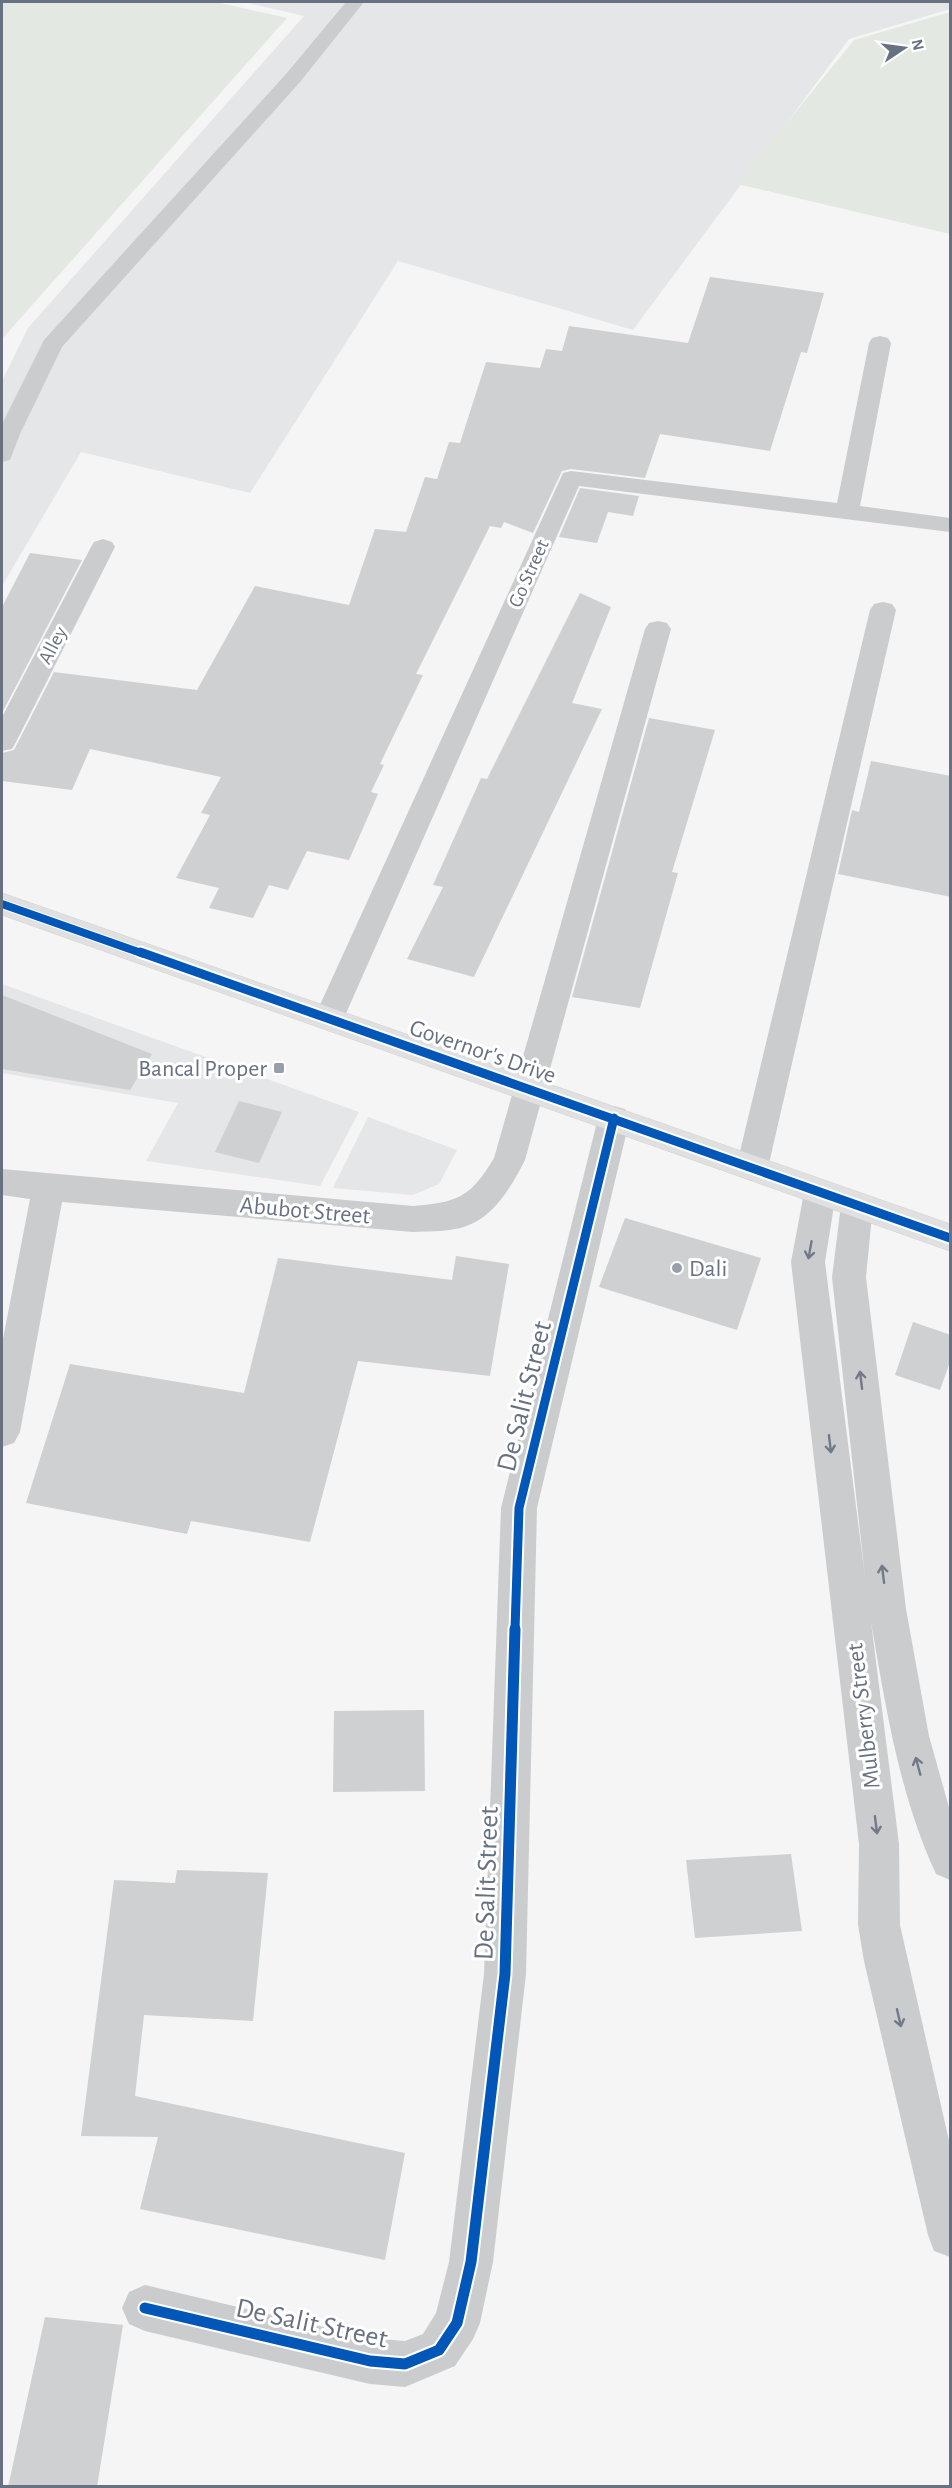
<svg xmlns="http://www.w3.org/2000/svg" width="952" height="2488" font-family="'Alegreya Sans',sans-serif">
  <rect width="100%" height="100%" fill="#f5f5f5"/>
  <g fill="#e5e6e7">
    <path d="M244 2H950V9L849 39 633 330 398 261 250 493 81 452 2 586V381L28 328 304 16Z"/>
    <path d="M2 984 359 1112 320 1186 146 1161 178 1103 2 1073Z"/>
    <path d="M368 1117 457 1150 439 1184 413 1195 333 1188Z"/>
  </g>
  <g fill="#e4e8e3">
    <path d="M2 2H215L287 18 2 339Z"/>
    <path d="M950 12V234L737 184 854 40Z"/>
  </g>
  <g fill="#cfd0d1">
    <path d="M710 277 824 293 807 353 801 352 770 451 660 434 645 478 571 469 562 471 533 533 504 522 501 528 490 526 416 674 423 675 380 764 384 765 371 792 378 794 349 860 307 851 288 890 269 885 253 918 209 908 219 888 176 878 210 815 201 813 221 777 90 749 72 790 2 781V753L14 750 54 672 197 690 255 586 349 605 375 529 406 532 425 477 437 479 449 442 460 443 486 362 540 368 546 349 562 351 569 326 688 343Z"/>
    <path d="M580 488 639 496 633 516 608 512 597 543 559 537Z"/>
    <path d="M30 553 82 560 2 713V607Z"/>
    <path d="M580 593 611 607 572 703 602 709 474 977 407 959 443 887 433 885 481 778 487 779Z"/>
    <path d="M649 718 715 730 672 872 678 873 640 1008 572 997Z"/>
    <path d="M871 761 951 776V897L838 874 852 810 859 812Z"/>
    <path d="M2 995 152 1054 130 1090 2 1069Z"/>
    <path d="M239 1101 282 1112 259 1163 215 1152Z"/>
    <path d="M625 1218 761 1258 737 1330 599 1287Z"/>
    <path d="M456 1256 509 1264 490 1376 358 1361 310 1542 191 1521 187 1534 26 1503 70 1364 244 1393 278 1258 452 1280Z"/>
    <path d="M913 1322 951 1335V1359L940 1390 895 1375Z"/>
    <path d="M424 1710 425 1791 333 1792 334 1711Z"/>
    <path d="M791 1854 802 1931 695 1938 686 1860Z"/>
    <path d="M177 1870 268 1873 253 2021 144 2015 135 2096 405 2153 385 2260 140 2209 158 2137 81 2136 114 1880 175 1883Z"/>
    <path d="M45 2317 123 2325 97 2487H8Z"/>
  </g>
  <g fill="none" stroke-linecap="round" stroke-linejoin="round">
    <g stroke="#d1d1d2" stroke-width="1">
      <path id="highway" d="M2 893 950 1224V1251L2 915Z"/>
    </g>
    <g fill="#cbccce" fill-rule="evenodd">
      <path d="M346 2H364L300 82 62 347 20 434 10 460 2 462V424L44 340 286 74Z"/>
      <path d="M880 336 888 338 891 343 860 506 950 518V532L579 486 344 1018 340 1026 329 1030 318 1026 314 1018 563 473 571 471 837 503 869 343 872 338Z"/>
      <path d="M103 539 112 542 115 547 16 742 12 749 2 751V717L91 547 94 542Z"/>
      <path d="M883 602 892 604 896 610 768 1168 763 1177 752 1181 741 1177 736 1168 870 610 874 604Z"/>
      <path d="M658 621 667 623 671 629 525 1160C510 1189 491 1223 455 1229 441 1232 427 1231 413 1232L62 1202 20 1432 14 1443 2 1447V1344L30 1199 2 1195V1169L413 1206C458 1202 470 1198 494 1158L645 629 649 623Z"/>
      <path d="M614 1106 625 1109 630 1118 537 1508 526 1974 493 2262 480 2323 473 2339 455 2366 405 2387 370 2384 145 2331 129 2324 122 2308 129 2292 145 2285 370 2338 405 2341 423 2334 436 2313 449 2262 484 1974 501 1508 598 1118 603 1109Z"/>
      <path d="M820 1180 831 1184 836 1193 825 1262 865 1577 832 1277 841 1205 845 1196 857 1192 869 1196 873 1205 866 1277 906 1609 929 1736 950 1811V1880L936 1874C899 1794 886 1708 871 1622L899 1844 900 1925 950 2145V2257L934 2251 928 2235 864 1961 858 1925 859 1844 791 1262 804 1193 809 1184Z"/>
    </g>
    <use href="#highway" fill="#e0e0e1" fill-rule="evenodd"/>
    <g stroke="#fff" stroke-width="10">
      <path id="cycleway-far2" d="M2 904 144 954"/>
    </g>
    <g stroke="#fff" stroke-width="13">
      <g id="cycleway-far1">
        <path d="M140 952 950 1238"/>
        <path d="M515 1630 519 1508 614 1118"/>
      </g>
    </g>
    <g stroke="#fff" stroke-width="15">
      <path id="cycleway" d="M145 2308 370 2361 405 2364 439 2350 457 2323 471 2262 505 1974 515 1629"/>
    </g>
    <use href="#cycleway-far2" stroke="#0057b8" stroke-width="8"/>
    <use href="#cycleway-far1" stroke="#0057b8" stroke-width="9"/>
    <use href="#cycleway" stroke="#0057b8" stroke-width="11"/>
  </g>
  <defs><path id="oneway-shaft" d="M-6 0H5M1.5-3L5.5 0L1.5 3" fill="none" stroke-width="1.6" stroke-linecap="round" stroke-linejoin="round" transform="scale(1.5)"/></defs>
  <g stroke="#727a8a">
    <use href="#oneway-shaft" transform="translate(810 1250) rotate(100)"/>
    <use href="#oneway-shaft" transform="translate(861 1380) rotate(-97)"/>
    <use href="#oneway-shaft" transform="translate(830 1444) rotate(83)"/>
    <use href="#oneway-shaft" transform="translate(883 1574) rotate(-97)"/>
    <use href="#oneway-shaft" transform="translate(918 1766) rotate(-105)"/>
    <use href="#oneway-shaft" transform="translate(876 1825) rotate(83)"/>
    <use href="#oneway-shaft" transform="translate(899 2018) rotate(77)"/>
  </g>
  <g fill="#999faa" stroke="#fff" stroke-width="2">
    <rect x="273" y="1062" width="12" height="12" rx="3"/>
    <circle cx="677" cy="1268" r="6"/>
  </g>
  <g text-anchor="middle" stroke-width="6" stroke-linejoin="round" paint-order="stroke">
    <g font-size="20" fill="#687182" stroke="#fff">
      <text transform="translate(528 573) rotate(-66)" y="7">Go Street</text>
      <text transform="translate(52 645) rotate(-62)" y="7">Alley</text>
    </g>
    <g font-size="24" fill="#687182" stroke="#fff">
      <text transform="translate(483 1051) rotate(19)" y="8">Governor's Drive</text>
      <text transform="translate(305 1210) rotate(5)" y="8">Abubot Street</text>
      <text transform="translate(863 1716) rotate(-97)" y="8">Mulberry Street</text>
    </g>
    <g font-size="24" fill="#687182" stroke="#fff" text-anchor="end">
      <text x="267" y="1076">Bancal Proper</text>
      <text x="689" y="1276" text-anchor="start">Dali</text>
    </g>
    <g font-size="28" fill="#687182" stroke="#fff">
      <text transform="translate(523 1396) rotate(-76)" y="10">De Salit Street</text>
      <text transform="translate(485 1883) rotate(-88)" y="10">De Salit Street</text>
      <text transform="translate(312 2322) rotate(12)" y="10">De Salit Street</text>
    </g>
  </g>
  <rect width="952" height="2488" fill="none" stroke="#687182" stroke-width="6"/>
  <g transform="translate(904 48) rotate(77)" stroke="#ffffff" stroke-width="4.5" paint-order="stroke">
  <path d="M0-4.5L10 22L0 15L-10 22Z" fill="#687182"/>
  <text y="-9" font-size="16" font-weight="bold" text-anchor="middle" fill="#687182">N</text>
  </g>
</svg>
